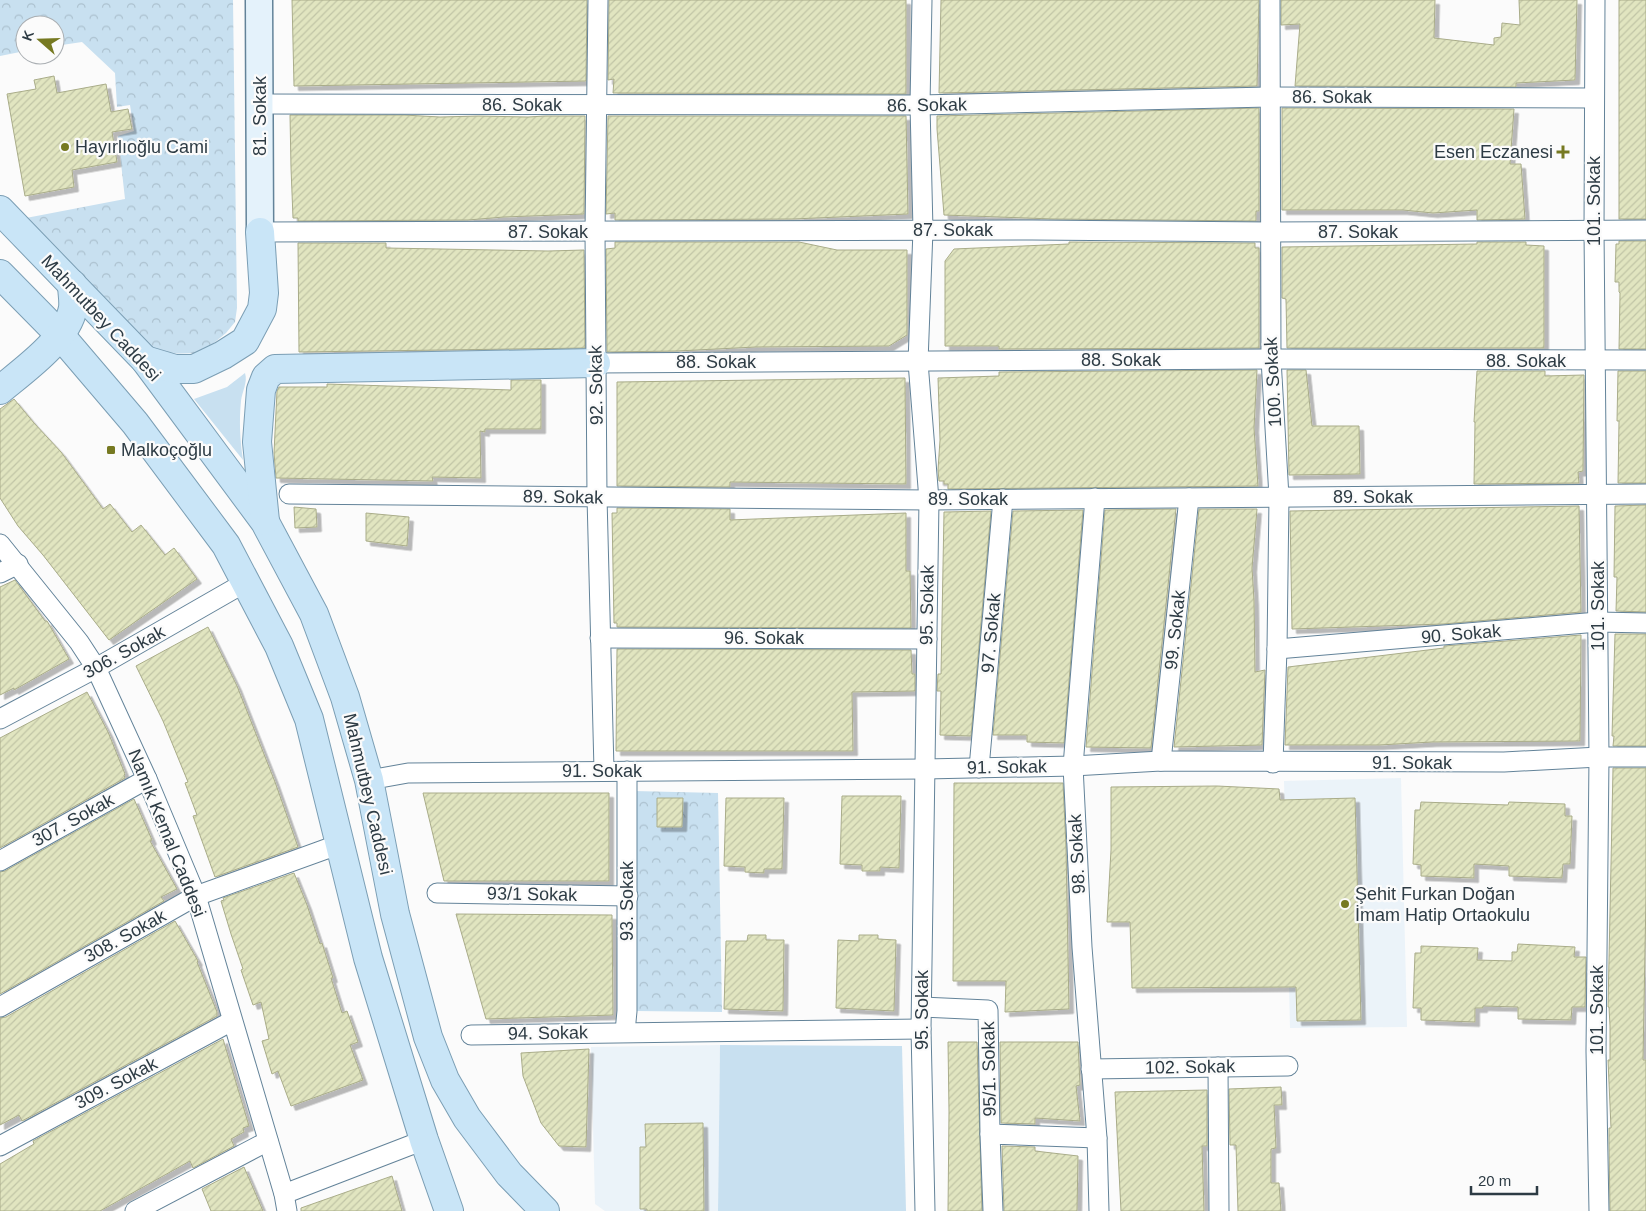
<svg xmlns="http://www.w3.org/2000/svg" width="1646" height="1211" font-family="Helvetica,sans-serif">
  <defs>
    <pattern id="park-crowns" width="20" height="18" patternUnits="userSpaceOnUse" patternTransform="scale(1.25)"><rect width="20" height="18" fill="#c8e0f0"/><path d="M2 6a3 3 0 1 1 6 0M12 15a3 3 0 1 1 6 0" fill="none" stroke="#acc1cf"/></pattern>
    <pattern id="building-hatch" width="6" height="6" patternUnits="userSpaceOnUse" patternTransform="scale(1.25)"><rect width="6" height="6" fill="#e1e5c0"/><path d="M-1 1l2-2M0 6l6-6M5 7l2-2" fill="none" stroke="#c1c5a6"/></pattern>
    <filter id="shadow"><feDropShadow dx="4.5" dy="4.5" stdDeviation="0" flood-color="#0004"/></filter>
  </defs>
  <rect width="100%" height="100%" fill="#fbfbfb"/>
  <g fill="#ebf3f9">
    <path d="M1401 778 1407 1027 1290 1028 1284 781Z"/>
    <path d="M720 1045 718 1211H605L595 1204 591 1047Z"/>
  </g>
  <g fill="#c8e0f0">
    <path d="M245 373C248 382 242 392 241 401 239 421 240 440 243 460L194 399 227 387Z"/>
    <path d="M720 1045 902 1046 906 1211H718Z"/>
  </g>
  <g fill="url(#park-crowns)">
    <path d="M0 0H233L237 308 235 322 226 333 209 347 200 353 164 354 147 347 26 218 125 199 118 136 134 131 130 105 117 107 115 73 82 42 55 46V25H25V51L0 56Z"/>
    <path d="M634 791 718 793 722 1012 636 1011Z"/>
  </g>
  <g fill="url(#building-hatch)" stroke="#a9ac89" filter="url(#shadow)">
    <path d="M292 0H587L586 81 294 86Z"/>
    <path d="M609 0H906V94L613 93 614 79 608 80Z"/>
    <path d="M941 0H1259L1257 86 939 93Z"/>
    <path d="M1281 0H1435L1434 38 1494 45V38L1501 37 1502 23 1520 25 1519 0H1577L1575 80 1516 83V87L1295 86 1300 24 1281 25Z"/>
    <rect x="1619" y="0" width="27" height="219"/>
    <path d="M54 76 57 93 106 84 111 112 128 109 132 129 112 132 117 162 72 170 74 187 25 196 7 94 36 89 34 80Z"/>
    <path d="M1259 108V211H1256V221L1053 219 944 215 937 129V116Z"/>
    <path d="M1282 108 1514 109 1510 164H1521L1525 219 1477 220V210L1433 213 1403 210H1282Z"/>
    <path d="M290 115H404L440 117 478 116 528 117 545 116H585L584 214 504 217 468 220 298 221V218H293L291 168Z"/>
    <path d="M608 116H906L908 214 793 219 615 220V213L606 214Z"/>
    <path d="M1619 241H1646V349H1619L1620 293 1619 292V282H1615L1616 244H1619Z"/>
    <path d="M615 242H799L837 250H907V335L889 346 756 347 677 351 607 352 606 249 615 248Z"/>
    <path d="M1069 242 1255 243V248H1259V348L999 349V346H945V261L954 249 1069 244Z"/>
    <path d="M1477 242H1526V245L1544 246V348H1287L1286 299 1282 298V247L1477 244Z"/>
    <path d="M298 243H386V248L548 251 584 250 585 348 299 352Z"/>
    <path d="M1257 370 1254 428 1258 486 948 489V484H944V481H939L938 470 940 440 938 378 999 376V372Z"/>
    <path d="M1287 370H1306L1312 426H1359L1360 474 1289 475Z"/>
    <path d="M1477 371H1545V376L1584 375 1583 471 1578 472 1579 483 1474 484 1475 422H1474Z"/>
    <path d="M1618 371H1646V483H1618L1619 421H1617Z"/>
    <path d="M905 378 906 484 730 482V487L617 486V382Z"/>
    <path d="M511 380H541V429H485V432L480 431 481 478 432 477 433 481 276 478 274 453 277 391 279 387H327V384L511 390Z"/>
    <path d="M14 399 34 423 61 452 103 509 110 504 132 532 141 525 165 555 174 548 197 579 109 640 43 555 18 526 0 498V409Z"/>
    <path d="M1646 505V612L1616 611 1617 577H1614L1615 506Z"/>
    <path d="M1579 506 1581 612 1443 624 1292 629 1290 511Z"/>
    <path d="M294 507 316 509 317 527 295 528Z"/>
    <path d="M617 508 730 509V520L906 513V571H910L911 628 617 627V623H614L612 513H617Z"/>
    <path d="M1176 509 1151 748 1086 747 1105 510Z"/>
    <path d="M1199 509H1257L1252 568 1254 600 1255 672 1265 670 1262 745 1174 747Z"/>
    <path d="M1083 510 1064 743 1027 742V735H993L1013 511Z"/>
    <path d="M991 511 971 736 940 735 941 691H937L938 674H941L944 512Z"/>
    <path d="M366 513 409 517 407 546 366 541Z"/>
    <path d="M15 580 45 621H47L69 659 14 690V688L0 695V587Z"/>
    <path d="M208 627 237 686 275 782 298 847 215 877 193 816 197 815 185 783 188 782 163 721 136 666Z"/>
    <path d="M1615 634H1646V746H1613L1614 736H1612Z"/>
    <path d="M1581 635 1580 741 1432 742 1379 745H1285L1288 667 1444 648V646Z"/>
    <path d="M617 649 911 650 912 674H915V691L852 692 853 751H616Z"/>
    <path d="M87 692 108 732 125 774 124 775 125 778 0 848V738Z"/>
    <path d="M1613 768H1646V896L1643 1060H1646V1211H1610L1609 1143V1128H1611L1608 1060H1610V1026L1609 1007H1608Z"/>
    <path d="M954 783H1063L1066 847 1069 1009 1005 1012 1006 981H953Z"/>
    <path d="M1217 786 1279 789 1280 800 1355 798 1361 1020 1297 1021 1296 987 1132 988 1130 922H1107L1111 850V787Z"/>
    <path d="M423 793H609V881H444Z"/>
    <path d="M842 796H901L899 868 880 867V871H862V865L840 864Z"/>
    <path d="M657 798H683L682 827H657Z"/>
    <path d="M726 798H784L782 869H764V873L745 872V867L724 866Z"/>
    <path d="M134 799 152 840 150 841 177 889 161 897 164 901 0 994V872L5 871Z"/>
    <path d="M1421 802 1508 805 1509 802 1565 804V816H1572L1570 864H1563L1562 878 1509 876V866L1474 864V878L1421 876V865L1413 864 1415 810H1420Z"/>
    <path d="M294 873 307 905 320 944 322 943 333 978H331L342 1013 347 1011 358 1042 350 1045 363 1080 291 1106 278 1071 272 1074 262 1041 269 1039 261 1002 253 1005 241 970 243 969 231 934 221 901 224 900 223 898Z"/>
    <path d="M456 914 612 915 613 1015 486 1019Z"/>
    <path d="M175 921 198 961 197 962 217 1012V1016L22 1121 19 1115 0 1125V1018L6 1017Z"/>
    <path d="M748 935H766V940H784L783 1011 724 1009 726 941H747Z"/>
    <path d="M859 935H878V939L896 940 894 1011 836 1008 838 940 859 941Z"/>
    <path d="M1518 944 1575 947 1574 957H1586L1585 1007H1572L1571 1020 1518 1019V1007L1483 1006V1008H1475V1022L1421 1020V1008H1413L1415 953H1421V946L1478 948 1477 960 1512 961V952H1517Z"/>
    <path d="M223 1039 249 1126 243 1128 244 1132 231 1139 234 1146 193 1168 190 1161 100 1211H0V1164L34 1144 33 1141Z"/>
    <path d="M948 1042H977L982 1211H948L949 1112Z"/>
    <path d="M1000 1042H1078L1080 1085 1076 1086 1080 1121 1035 1118V1124L1001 1123Z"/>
    <path d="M589 1049 586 1147 559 1146 541 1123 523 1076 521 1053Z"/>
    <path d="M1281 1087 1282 1105H1274L1276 1148 1271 1149V1183H1279L1281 1211H1238L1236 1145H1230L1229 1089Z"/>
    <path d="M1207 1090V1146H1202L1204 1211H1121L1115 1092Z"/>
    <path d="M703 1123 704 1211H647V1209H640V1147H646L645 1124Z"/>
    <path d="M1002 1146 1035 1147V1151L1078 1156 1077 1211H1004Z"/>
    <path d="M244 1167 263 1211H211L202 1189Z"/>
    <path d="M392 1176 402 1211H301V1208Z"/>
  </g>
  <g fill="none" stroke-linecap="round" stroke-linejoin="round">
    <g stroke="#638399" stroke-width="21">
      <g id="street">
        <path d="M598 0 595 232 597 497 604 770"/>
        <path d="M922 0 920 105 923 230 918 362 929 500 921 1029 925 1211"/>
        <path d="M1270 0 1271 359 1279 497 1277 649 1273 763"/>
        <path d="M1595 0 1594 230 1599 757 1596 1051 1599 1211"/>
        <path d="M260 104 920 105 1269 97 1594 98"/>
        <path d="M260 232 1032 230 1270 232 1646 230"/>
        <path d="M596 363 1271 359 1646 360"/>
        <path d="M289 494 929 500 1646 494"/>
        <path d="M1095 498 1073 766 1082 947 1097 1138 1099 1211"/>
        <path d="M0 544 79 642 96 668 147 779 196 896 284 1194 287 1211"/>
        <path d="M0 573 18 564"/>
        <path d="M600 638 927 639"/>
        <path d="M1277 649 1598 622 1646 623"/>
        <path d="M0 719 96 668 246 582"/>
        <path d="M1161 761 1189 498"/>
        <path d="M979 768 1003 499"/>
        <path d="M369 780 408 773 925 769 1073 766 1161 761 1504 762 1599 757H1646"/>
        <path d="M0 861 147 779"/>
        <path d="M437 893 628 896"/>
        <path d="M0 1007 196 896 340 844"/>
        <path d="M922 1007 988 1010 990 1134"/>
        <path d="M625 1032 627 1011V771"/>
        <path d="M471 1035 921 1029"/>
        <path d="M1218 1067 1219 1211"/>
        <path d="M1091 1069 1288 1066"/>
        <path d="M0 1146 232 1021"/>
        <path d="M284 1194 424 1140"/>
        <path d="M135 1211 268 1141"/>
        <path d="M993 1211 990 1134 1097 1138"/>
      </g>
    </g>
    <g stroke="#638399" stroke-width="29">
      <path id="secondary" d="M259 0 260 232"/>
    </g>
    <g stroke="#7b9eb4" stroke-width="30">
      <g id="primary">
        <path d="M0 210 145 360 265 522 314 614 345 697 369 780 395 914 428 1037 445 1080 467 1118 509 1174 545 1211"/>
        <path d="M0 274 60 335 135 423 226 545 279 646 309 719 368 958 424 1140 449 1211"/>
        <path d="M145 360 175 369H194L223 355 245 341 262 309 264 293 260 232"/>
        <path d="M0 390C24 370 67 340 73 308 74 300 72 292 72 284"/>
        <path d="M265 521 257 442 261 390 266 377 275 369 596 363"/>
      </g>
    </g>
    <use href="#street" stroke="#fff" stroke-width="19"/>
    <use href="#secondary" stroke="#e4f2fb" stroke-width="26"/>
    <use href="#primary" stroke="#c9e5f7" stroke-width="28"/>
  </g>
  <g fill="#767921" stroke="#fbfbfb" stroke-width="2">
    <circle cx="65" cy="147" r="5"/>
    <path d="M1560.5 144.5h5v5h5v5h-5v5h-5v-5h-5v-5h5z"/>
    <rect x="106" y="445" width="10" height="10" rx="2.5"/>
    <circle cx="1345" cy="904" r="5"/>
  </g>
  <g text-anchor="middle" stroke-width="4.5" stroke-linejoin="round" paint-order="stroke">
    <g font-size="18" fill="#2d3b44" stroke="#fbfbfb">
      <text x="1332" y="103">86. Sokak</text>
      <text x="522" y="111">86. Sokak</text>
      <text transform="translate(927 105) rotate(-1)" y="6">86. Sokak</text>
      <text transform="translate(260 116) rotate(-90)" y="6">81. Sokak</text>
      <text transform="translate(1594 201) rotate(-90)" y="6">101. Sokak</text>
      <text x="953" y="236">87. Sokak</text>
      <text x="548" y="238">87. Sokak</text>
      <text x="1358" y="238">87. Sokak</text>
      <text transform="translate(101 318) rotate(47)" y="6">Mahmutbey Caddesi</text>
      <text x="1121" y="366">88. Sokak</text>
      <text x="1526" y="367">88. Sokak</text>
      <text x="716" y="368">88. Sokak</text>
      <text transform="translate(1273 382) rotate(-93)" y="6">100. Sokak</text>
      <text transform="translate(596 385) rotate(-91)" y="6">92. Sokak</text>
      <text transform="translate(563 497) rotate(1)" y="6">89. Sokak</text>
      <text x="1373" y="503">89. Sokak</text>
      <text x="968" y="505">89. Sokak</text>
      <text transform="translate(927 605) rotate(-89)" y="6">95. Sokak</text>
      <text transform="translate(1598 606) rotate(-90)" y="6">101. Sokak</text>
      <text transform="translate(1175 630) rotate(-84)" y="6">99. Sokak</text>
      <text transform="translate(991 633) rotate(-85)" y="6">97. Sokak</text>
      <text transform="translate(1461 634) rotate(-5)" y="6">90. Sokak</text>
      <text x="764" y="644">96. Sokak</text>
      <text transform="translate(124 652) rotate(-29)" y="6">306. Sokak</text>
      <text x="1412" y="769">91. Sokak</text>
      <text transform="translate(1007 767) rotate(-1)" y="6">91. Sokak</text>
      <text x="602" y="777">91. Sokak</text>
      <text transform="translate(368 794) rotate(77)" y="6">Mahmutbey Caddesi</text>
      <text transform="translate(73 820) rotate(-29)" y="6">307. Sokak</text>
      <text transform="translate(167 833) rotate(68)" y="6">Namık Kemal Caddesi</text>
      <text transform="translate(1077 854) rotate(-93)" y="6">98. Sokak</text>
      <text transform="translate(532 894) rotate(1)" y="6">93/1 Sokak</text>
      <text transform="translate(627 901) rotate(-90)" y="6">93. Sokak</text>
      <text transform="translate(125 936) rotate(-29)" y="6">308. Sokak</text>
      <text transform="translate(922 1010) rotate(-90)" y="6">95. Sokak</text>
      <text transform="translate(1597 1010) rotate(-90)" y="6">101. Sokak</text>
      <text transform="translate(548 1033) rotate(-1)" y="6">94. Sokak</text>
      <text transform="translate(1190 1067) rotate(-1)" y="6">102. Sokak</text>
      <text transform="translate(989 1069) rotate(-91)" y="6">95/1. Sokak</text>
      <text transform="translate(116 1083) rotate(-28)" y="6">309. Sokak</text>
    </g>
    <g font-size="18" fill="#2d3b44" stroke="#fbfbfb" text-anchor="start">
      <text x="75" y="153">Hayırlıoğlu Cami</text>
      <text x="1553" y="158" text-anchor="end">Esen Eczanesi</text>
      <text x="121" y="456">Malkoçoğlu</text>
      <text x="1355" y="900">Şehit Furkan Doğan<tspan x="1355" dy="21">İmam Hatip Ortaokulu</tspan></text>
    </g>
  </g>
  <g transform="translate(40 40) rotate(290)"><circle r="24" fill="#fbfbfb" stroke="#a9aeb2"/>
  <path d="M0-4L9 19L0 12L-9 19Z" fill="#767921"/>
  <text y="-8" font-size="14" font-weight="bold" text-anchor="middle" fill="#2d3b44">K</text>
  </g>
  <path d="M1471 1186v8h66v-8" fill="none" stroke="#2d3b44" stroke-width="2.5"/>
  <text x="1478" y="1186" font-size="15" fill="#2d3b44" stroke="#fbfbfb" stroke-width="4" paint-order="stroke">20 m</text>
</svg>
